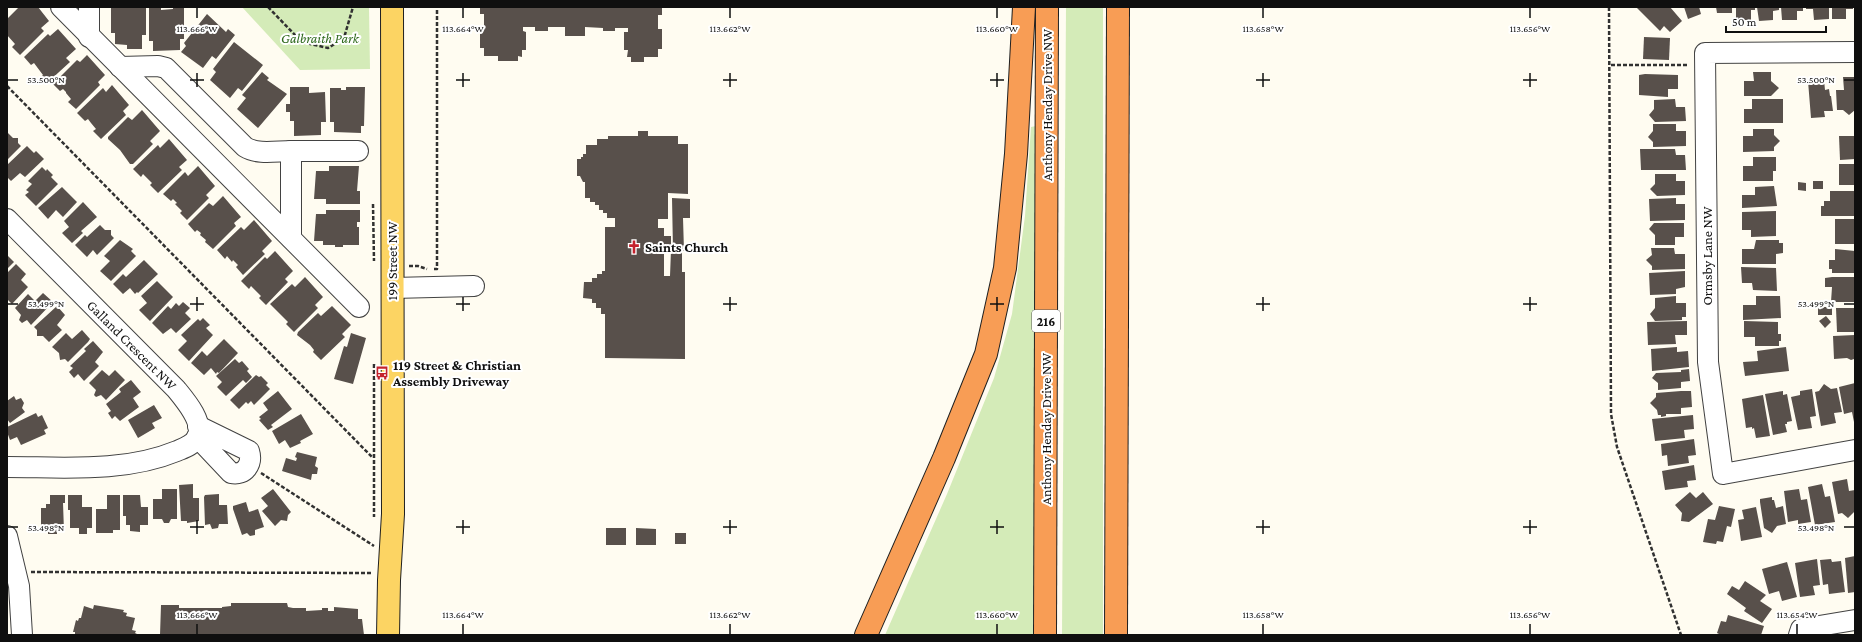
<svg xmlns="http://www.w3.org/2000/svg" width="1862" height="642" font-family="'Crimson Pro',serif">
  <rect width="100%" height="100%" fill="#fffcf1"/>
  <g fill="#d4ebb8">
    <path d="M242 7H369L370 69 300 70Z"/>
    <path d="M1066 7H1103V635H1062Z"/>
    <path d="M1036 126 1034 635H885L947 494 994 378 1012 314 1025 216 1031 127Z"/>
  </g>
  <g fill="#58504b">
    <path d="M19 7H38L49 21 41 28 44 31 20 55 12 47 15 44 7 35V19Z"/>
    <path d="M111 7 146 8V35H142V49H127V45L115 44V33H111Z"/>
    <path d="M149 7H161V10L173 9V7H184V39H180V50L153 51V41H149Z"/>
    <path d="M480 7H662V15H658V29H662V49H658V57H644V62H631V57H627L628 50H624V32H628V28H615V31H603V28L585 27V36H565V27H548V31H535V27H523V31L526 32V50H522V57L518 56V61H498V56H484V48H480V28H484V14H480Z"/>
    <path d="M1636 7H1670L1682 21 1670 32 1664 26 1660 31Z"/>
    <path d="M1684 7H1699L1701 14 1688 19Z"/>
    <path d="M1716 7H1732V13H1717Z"/>
    <path d="M1736 7H1755V10H1751V20H1736Z"/>
    <path d="M1757 7H1779V10L1773 11V20L1759 21Z"/>
    <path d="M1781 7H1803V11H1797V20H1782Z"/>
    <path d="M1806 7H1829V19L1814 20 1813 9H1806Z"/>
    <path d="M1832 7H1853V9H1846V19H1832Z"/>
    <path d="M207 14 226 32 228 29 235 35 216 59 212 56 203 68 181 52 186 46 184 43Z"/>
    <path d="M58 29 76 49 66 58 70 62 47 83 41 77 43 75 34 63 31 65 24 57 48 34 50 36Z"/>
    <path d="M1644 37 1670 38 1669 60 1643 59Z"/>
    <path d="M234 42 263 65 242 91 238 88 230 98 210 80 216 72 213 69Z"/>
    <path d="M87 55 105 75 98 82 100 85 76 109 68 102 71 99 66 93V92L63 89 60 91 53 84 77 60 80 62Z"/>
    <path d="M262 72 269 78 267 80 287 94 258 128 237 109 246 98 242 95Z"/>
    <path d="M1753 72H1771V81L1779 88 1771 96H1744V81H1754Z"/>
    <path d="M1645 74 1678 75V89H1668V97L1639 95V75Z"/>
    <path d="M1843 77H1855V110L1849 115 1843 110H1837L1836 90H1844Z"/>
    <path d="M1824 80 1825 90 1829 89 1830 96H1831L1833 111H1824L1825 117 1811 118 1808 81Z"/>
    <path d="M112 85 129 105 123 111 126 115 101 139 93 131 96 129 91 123 88 119 85 121 77 113 103 88 106 92Z"/>
    <path d="M290 87H309V93L325 92 326 122H321V135L294 136V121H290V112H286V104H290Z"/>
    <path d="M346 87H365L364 126H361V133L334 132V122H330V88H341V90H346Z"/>
    <path d="M1675 99 1676 107H1685L1686 121 1655 122 1649 115 1654 109V100Z"/>
    <path d="M1752 99H1783V123H1744V109H1752Z"/>
    <path d="M142 110 160 131 150 141 153 144 133 164H130L120 150 108 139V137L128 117 132 120Z"/>
    <path d="M1653 124H1676V131H1686V146L1653 147V142L1648 137 1653 131Z"/>
    <path d="M1753 129H1774V135L1780 141 1774 147V151L1743 152V136H1753Z"/>
    <path d="M638 131H648V136H678V144H688V194L668 193V219H658V228H664V236H671V245H664V276H670L671 250H673L672 198 690 199V218H683L684 251H682V272H685V359L605 358V314H601V308H596V303H592V299L583 298 584 282H592V278H597V274H602V271H605V227H615V218H607V213H603V210H599V205H595V202H590V198H585V182H583L580 176H577V159H581V157H583V154H586V145H597V139H608V136H638Z"/>
    <path d="M7 132 13 138H18V143L21 146 7 160Z"/>
    <path d="M1839 136H1855V159L1840 160Z"/>
    <path d="M169 139 187 160 179 167 182 170 158 193 150 185 152 183 143 174 141 177 133 169 158 145 160 148Z"/>
    <path d="M27 146 34 153 36 151 44 159 25 177 20 173 11 181 7 177V165Z"/>
    <path d="M1640 149H1675L1676 155H1685L1686 170H1641Z"/>
    <path d="M1753 157H1776V171H1773V181H1743V166H1753Z"/>
    <rect x="1839" y="164" width="16" height="21"/>
    <path d="M198 166 215 186 206 195 209 198 187 220 180 213 182 211 175 204 177 203 173 199 171 201 163 194 185 172 188 176Z"/>
    <path d="M329 166H359L357 191H360V204H326V199H314L316 171H329Z"/>
    <path d="M42 167 46 171 47 169 53 175 51 177 58 184 36 206 25 195 29 192 26 190 32 184 28 181Z"/>
    <path d="M1655 174H1676V181H1685V195L1657 196 1650 189 1655 184Z"/>
    <rect x="1813" y="181" width="10" height="8"/>
    <path d="M1798 182 1806 183V191L1798 190Z"/>
    <path d="M1774 186 1777 206 1742 208V195H1755V187Z"/>
    <path d="M62 187 77 202 63 217 56 210 48 219 38 208Z"/>
    <path d="M1830 191H1855V216H1821V206H1824V201H1830Z"/>
    <path d="M223 196 241 217 234 223 236 226 213 249 205 242 206 240 200 235 201 233 197 230 195 232 188 224 209 203 213 206Z"/>
    <path d="M1676 198V204H1685V220L1650 221 1649 199Z"/>
    <path d="M83 202 97 217 81 231 83 233 72 243 62 233 69 227 64 221Z"/>
    <path d="M326 210H360V222H357V227H359V245H343V247H335V245H323V241H314L316 214H326Z"/>
    <path d="M1776 211V236L1751 237V230H1742V212Z"/>
    <rect x="1835" y="219" width="20" height="25"/>
    <path d="M254 220 272 241 262 251 265 254 243 275 236 267 238 265 233 260 232 262 227 256 225 259 217 250 241 227 244 230Z"/>
    <path d="M1654 223H1684V237H1675V245H1655V235L1649 229Z"/>
    <path d="M100 225 105 230H111V235L114 238 97 255 93 250 87 257 75 245 85 235 87 237Z"/>
    <path d="M120 240 133 249 131 251 136 256 111 281 100 271 110 261 104 256Z"/>
    <path d="M1756 240H1779V243H1783V253L1776 254V264H1742V249H1754Z"/>
    <path d="M1651 248H1674L1675 254H1685V269L1652 270V266L1646 260 1652 255Z"/>
    <path d="M1835 249 1855 251V273H1832V269H1829V260H1835Z"/>
    <path d="M275 251 293 271 285 279 288 282 266 305 259 298 261 296 251 286 249 289 241 281 265 257 267 259Z"/>
    <path d="M7 255 14 262 7 269Z"/>
    <path d="M144 260 158 274 138 293 137 292 135 294 130 288 123 294 113 284 123 274 126 277Z"/>
    <path d="M16 264 26 274 21 280 28 287 12 304 7 299V273Z"/>
    <path d="M1741 267 1776 268 1777 291 1753 290 1752 283H1742Z"/>
    <path d="M1685 271V287L1676 289V294L1650 295 1649 273Z"/>
    <path d="M305 277 323 297 315 305 318 308 294 332 286 324 288 322 270 304 292 284 295 287Z"/>
    <path d="M1832 277H1855V302H1831L1832 287H1825V278Z"/>
    <path d="M157 281 173 297 150 321 139 310 147 303 141 296Z"/>
    <path d="M43 293 53 302 31 325 27 320 22 323 19 320 21 315 15 308 28 294 35 301Z"/>
    <path d="M1676 296V303H1686V317H1682V320L1655 321 1650 314 1655 308V298Z"/>
    <path d="M1756 296H1780L1781 318 1743 320V305H1756Z"/>
    <path d="M183 302 190 308 185 313 191 319 176 333 171 328 163 334 152 323 168 306 171 309 176 303 179 306Z"/>
    <path d="M57 306 65 315 57 325 62 330 49 342 43 336H37V330L34 327Z"/>
    <path d="M332 306 351 325 342 334 345 337 321 360 313 352 314 350 310 345 297 335 298 332 318 313 321 316Z"/>
    <rect x="1818" y="307" width="14" height="8"/>
    <path d="M1836 308H1855V332H1837Z"/>
    <path d="M1826 316 1831 322 1825 328 1819 321Z"/>
    <path d="M203 318 210 325 206 328 213 335 189 361 178 350 187 341 181 335 198 319 200 321Z"/>
    <path d="M1687 321V335H1675L1676 344 1648 345 1647 322Z"/>
    <path d="M1744 321 1778 322V334H1781V341H1779V346H1755V337H1744Z"/>
    <path d="M82 330 90 339 88 342 68 362 65 359 60 360 59 353 52 347 66 333 72 339Z"/>
    <path d="M351 333 366 338 353 384 334 379 344 346 347 347Z"/>
    <path d="M1855 335 1854 359 1851 360 1847 358 1834 359 1833 336Z"/>
    <path d="M224 339 238 353 219 373 217 372 216 374 211 368 204 375 191 363 202 351 207 356Z"/>
    <path d="M93 341 103 352 95 362 99 366 84 381 78 374 74 378 69 372 73 368 70 366 86 351 84 349Z"/>
    <path d="M1677 347V352L1688 351 1689 367 1652 371 1651 349Z"/>
    <path d="M1786 347 1789 371 1745 376 1743 362 1758 361 1757 351Z"/>
    <path d="M235 359 239 363 242 361 249 369 247 371 252 377 246 383 243 380 226 396 217 387 222 382 216 376Z"/>
    <path d="M1689 369 1690 381 1681 382V388L1658 390V383L1652 378 1656 373 1681 372V370Z"/>
    <path d="M102 370 109 376 115 370 125 380 106 400 101 395 96 397 94 395 96 390 89 383Z"/>
    <path d="M256 375 259 377 261 376 268 383 266 385 270 389 254 405 251 401 248 404 246 402 239 409 230 400Z"/>
    <path d="M131 380 141 392 133 398 139 407 120 421 115 416 112 419 108 413 111 411 106 404 121 392 119 389Z"/>
    <path d="M1855 383V422H1854L1852 412 1844 414 1839 387Z"/>
    <path d="M1824 384 1831 389 1837 388 1842 412 1834 413 1836 423 1821 426 1815 392 1819 391Z"/>
    <path d="M1812 389 1816 416 1810 417 1812 428 1798 430 1791 397 1800 395V391Z"/>
    <path d="M278 391 292 409 271 425 273 427 268 430 259 420 261 419 259 417 268 410 263 403Z"/>
    <path d="M1681 391H1691L1692 407 1681 408V414H1666V416L1661 417V415H1658L1657 410 1650 403 1656 397V393Z"/>
    <path d="M1783 391V395L1787 394 1792 421 1787 422V424H1785L1787 432 1773 435 1765 394Z"/>
    <path d="M1763 395 1770 436 1756 438 1754 428 1752 429V427L1746 428 1742 399Z"/>
    <path d="M14 396 16 400 21 398 24 403 22 408 25 412 10 423 7 419V401Z"/>
    <path d="M154 405 162 418 152 423 155 428 138 438 128 420Z"/>
    <path d="M36 413 38 417 42 415 48 428 44 430 46 434 21 445 17 437 10 440 7 432V427Z"/>
    <path d="M301 414 313 434 300 441 301 443 290 448 285 440 279 444 272 431Z"/>
    <path d="M1693 415 1694 429 1684 430 1685 438 1655 441 1652 419Z"/>
    <path d="M1694 439 1696 455 1688 456 1689 463 1668 466 1667 455 1662 456 1661 444Z"/>
    <path d="M297 452 317 457 315 466 318 468 317 474H312L311 480 282 471 286 458 296 461 297 458 295 457Z"/>
    <path d="M1694 465 1696 480 1687 481 1688 487 1665 490 1662 471Z"/>
    <path d="M1847 479 1849 491 1855 490V511L1848 518 1842 513 1838 514 1832 482Z"/>
    <path d="M193 484V498H199V521L187 523V521H181L179 485Z"/>
    <path d="M1822 484 1825 497 1830 496 1835 522 1815 525 1808 487Z"/>
    <path d="M162 489H177V519H171L169 523H164L162 519H153V499H162Z"/>
    <path d="M273 489 291 512 288 515 287 521 281 520 275 526 262 511 268 506 261 498Z"/>
    <path d="M1799 489 1801 500 1807 499 1811 522 1798 524V520L1788 522 1784 491Z"/>
    <path d="M1690 492 1696 498 1703 492 1713 504 1689 522 1681 521 1682 513 1675 505Z"/>
    <path d="M219 494V505H227L228 524H219L218 528 212 529 210 524 205 525 204 497 205 495Z"/>
    <path d="M50 495H65V503H63L64 531H57V534H48V531H41V508H46V504H50Z"/>
    <path d="M68 495H82V507H92V528H87V534H79V528H70V510H68Z"/>
    <path d="M107 495H120V530H113V533H96V509H107Z"/>
    <path d="M123 495H140L141 507H148V525H140V532L130 531V525H126V516H123Z"/>
    <path d="M1772 497V500H1774L1776 508 1783 506 1786 524 1777 526 1772 533 1764 528 1760 502V499Z"/>
    <path d="M246 502 249 512 258 509 264 527 255 530V535L250 536 247 533 242 535 233 509V506Z"/>
    <path d="M1719 506 1735 509 1731 527 1727 526 1723 542 1717 541 1716 544 1703 542 1708 519 1715 520Z"/>
    <path d="M1756 507 1762 537 1741 541 1738 520 1744 519 1742 510Z"/>
    <rect x="606" y="528" width="20" height="17"/>
    <path d="M636 528 656 529V545H636Z"/>
    <rect x="675" y="533" width="11" height="11"/>
    <path d="M1855 556V592L1848 593 1845 558Z"/>
    <path d="M1817 559 1820 585 1813 586 1815 595 1800 597 1795 563Z"/>
    <path d="M1831 559 1832 562 1841 561 1845 592 1829 594 1828 584 1823 585 1820 560Z"/>
    <path d="M1787 562 1797 597 1782 601 1779 591 1769 594 1762 569Z"/>
    <path d="M1745 581 1766 595 1760 601 1772 609 1762 623 1744 611 1746 608 1727 594 1732 586 1739 590Z"/>
    <path d="M231 603H287L288 607 293 608H306V611L322 610V608H328V611H334V607L358 609V619H362L364 635H160L161 605H179V608H222V607L231 606Z"/>
    <path d="M94 605 124 610 123 612 127 613 126 616 135 618 132 630 136 631 135 633 139 635H75V632H73L76 620 78 621 79 618H81L84 606 93 609Z"/>
    <path d="M1728 615 1764 626 1761 635H1721L1717 633 1721 621 1726 622Z"/>
  </g>
  <g fill="none" stroke-linecap="round" stroke-linejoin="round">
    <g stroke="#424242" stroke-width="22">
      <g id="minor">
        <path d="M61 7 359 307"/>
        <path d="M89 7V37"/>
        <path d="M1855 52 1705 53 1708 362 1723 474 1855 450"/>
        <path d="M120 67 158 66 166 68 245 147C258 155 276 151 291 151"/>
        <path d="M7 219 176 389C185 400 205 423 197 438 193 445 184 448 177 451 124 473 63 467 7 467"/>
        <path d="M291 238V151H358"/>
        <path d="M393 288 474 286"/>
        <path d="M197 437 231 473C245 476 253 464 249 451L198 426"/>
        <path d="M7 536 19 586 22 635"/>
        <path d="M1799 635 1801 629 1855 620"/>
      </g>
    </g>
    <g stroke="#202020" stroke-width="24">
      <path id="major" d="M388 635 389 580 393 514 392 7"/>
    </g>
    <g stroke="#202020" stroke-width="24">
      <g id="highway">
        <path d="M866 635 944 458 986 354 1005 268 1016 154 1024 7"/>
        <path d="M1045 635 1047 7"/>
        <path d="M1116 635 1118 7"/>
      </g>
    </g>
    <g stroke="#313131" stroke-width="2.5" stroke-dasharray="4 2" stroke-linecap="butt">
      <path d="M268 7 295 35 310 44 328 48 344 38 353 7"/>
      <path d="M1609 7 1611 414 1617 447 1681 635"/>
      <path d="M1611 65H1689"/>
      <path d="M7 86 373 458"/>
      <path d="M373 204 374 261"/>
      <path d="M409 266H418L427 269"/>
      <path d="M434 269H437V7"/>
      <path d="M374 364V517"/>
      <path d="M261 473 374 546"/>
      <path d="M31 572 372 573"/>
    </g>
    <use href="#minor" stroke="#fff" stroke-width="20"/>
    <use href="#major" stroke="#fcd463" stroke-width="22"/>
    <use href="#highway" stroke="#f89d55" stroke-width="22"/>
  </g>
  <path fill="none" stroke="#0f0f0f" stroke-width="1.5" d="M197 8V18M463 8V18M730 8V18M997 8V18M1263 8V18M1530 8V18M197 73V87M463 73V87M730 73V87M997 73V87M1263 73V87M1530 73V87M8 80H18M190 80H204M456 80H470M723 80H737M990 80H1004M1256 80H1270M1523 80H1537M1844 80H1854M197 297V311M463 297V311M730 297V311M997 297V311M1263 297V311M1530 297V311M8 304H18M190 304H204M456 304H470M723 304H737M990 304H1004M1256 304H1270M1523 304H1537M1844 304H1854M197 520V534M463 520V534M730 520V534M997 520V534M1263 520V534M1530 520V534M8 527H18M190 527H204M456 527H470M723 527H737M990 527H1004M1256 527H1270M1523 527H1537M1844 527H1854M197 624V634M463 624V634M730 624V634M997 624V634M1263 624V634M1530 624V634M1797 624V634"/>
  <defs>
    <g id="church-bare" transform="scale(1.08)"><path d="M-1.2-6h2.4v3.5h3.3v2.4h-3.3V6h-2.4V-.1h-3.3v-2.4h3.3Z" fill="#c4222c" stroke="#fff" stroke-width="2.5" paint-order="stroke"/></g>
    <g id="bus-bare" transform="scale(1.08)"><path d="M-5-6H5V4H4V6H2V4H-2V6H-4V4H-5ZM-3.5-4V0h7V-4ZM-3.5 1.2v1.5H-2V1.2ZM2 1.2v1.5H3.5V1.2Z" fill="#c4222c" stroke="#fff" stroke-width="2.5" paint-order="stroke"/></g>
  </defs>
  <g fill-rule="evenodd">
    <use href="#church-bare" x="634" y="247"/>
    <use href="#bus-bare" x="382" y="373"/>
  </g>
  <g text-anchor="middle" stroke-width="4" stroke-linejoin="round" paint-order="stroke">
    <rect fill="#fff" stroke="#575757" stroke-width="1" x="1032" y="310" width="28" height="22" rx="3"/>
    <g font-size="13" font-weight="bold" fill="#0f0f0f">
      <text x="1046" y="326">216</text>
    </g>
    <g font-size="14" font-style="italic" fill="#2e691c" stroke="#fff">
      <text x="320" y="43">Galbraith Park</text>
    </g>
    <g font-size="14" fill="#0f0f0f" stroke="#fff">
      <text transform="translate(1047 105) rotate(-90)" y="5">Anthony Henday Drive NW</text>
      <text transform="translate(1707 256) rotate(-90)" y="5">Ormsby Lane NW</text>
      <text transform="translate(392 261) rotate(-90)" y="5">199 Street NW</text>
      <text transform="translate(132 345) rotate(45)" y="5">Galland Crescent NW</text>
      <text transform="translate(1046 429) rotate(-90)" y="5">Anthony Henday Drive NW</text>
    </g>
    <g font-size="14" font-weight="bold" fill="#0f0f0f" stroke="#fff" text-anchor="start">
      <text x="645" y="252">Saints Church</text>
      <text x="393" y="370">119 Street &amp; Christian<tspan x="393" dy="16">Assembly Driveway</tspan></text>
    </g>
  </g>
  <g font-size="10" text-anchor="middle" fill="#0f0f0f" stroke="#fff" stroke-width="4" stroke-linejoin="round" paint-order="stroke">
    <text x="197" y="32">113.666°W</text>
    <text x="463" y="32">113.664°W</text>
    <text x="730" y="32">113.662°W</text>
    <text x="997" y="32">113.660°W</text>
    <text x="1263" y="32">113.658°W</text>
    <text x="1530" y="32">113.656°W</text>
    <text x="46" y="83">53.500°N</text>
    <text x="1816" y="83">53.500°N</text>
    <text x="46" y="307">53.499°N</text>
    <text x="1816" y="307">53.499°N</text>
    <text x="46" y="531">53.498°N</text>
    <text x="1816" y="531">53.498°N</text>
    <text x="197" y="618">113.666°W</text>
    <text x="463" y="618">113.664°W</text>
    <text x="730" y="618">113.662°W</text>
    <text x="997" y="618">113.660°W</text>
    <text x="1263" y="618">113.658°W</text>
    <text x="1530" y="618">113.656°W</text>
    <text x="1797" y="618">113.654°W</text>
  </g>
  <rect width="1862" height="642" fill="none" stroke="#0f0f0f" stroke-width="16"/>
  <path d="M1726 26v6h100v-6" fill="none" stroke="#0f0f0f" stroke-width="2"/>
  <text x="1732" y="26" font-size="12" fill="#0f0f0f" stroke="#ffffff" stroke-width="3" paint-order="stroke">50 m</text>
</svg>
